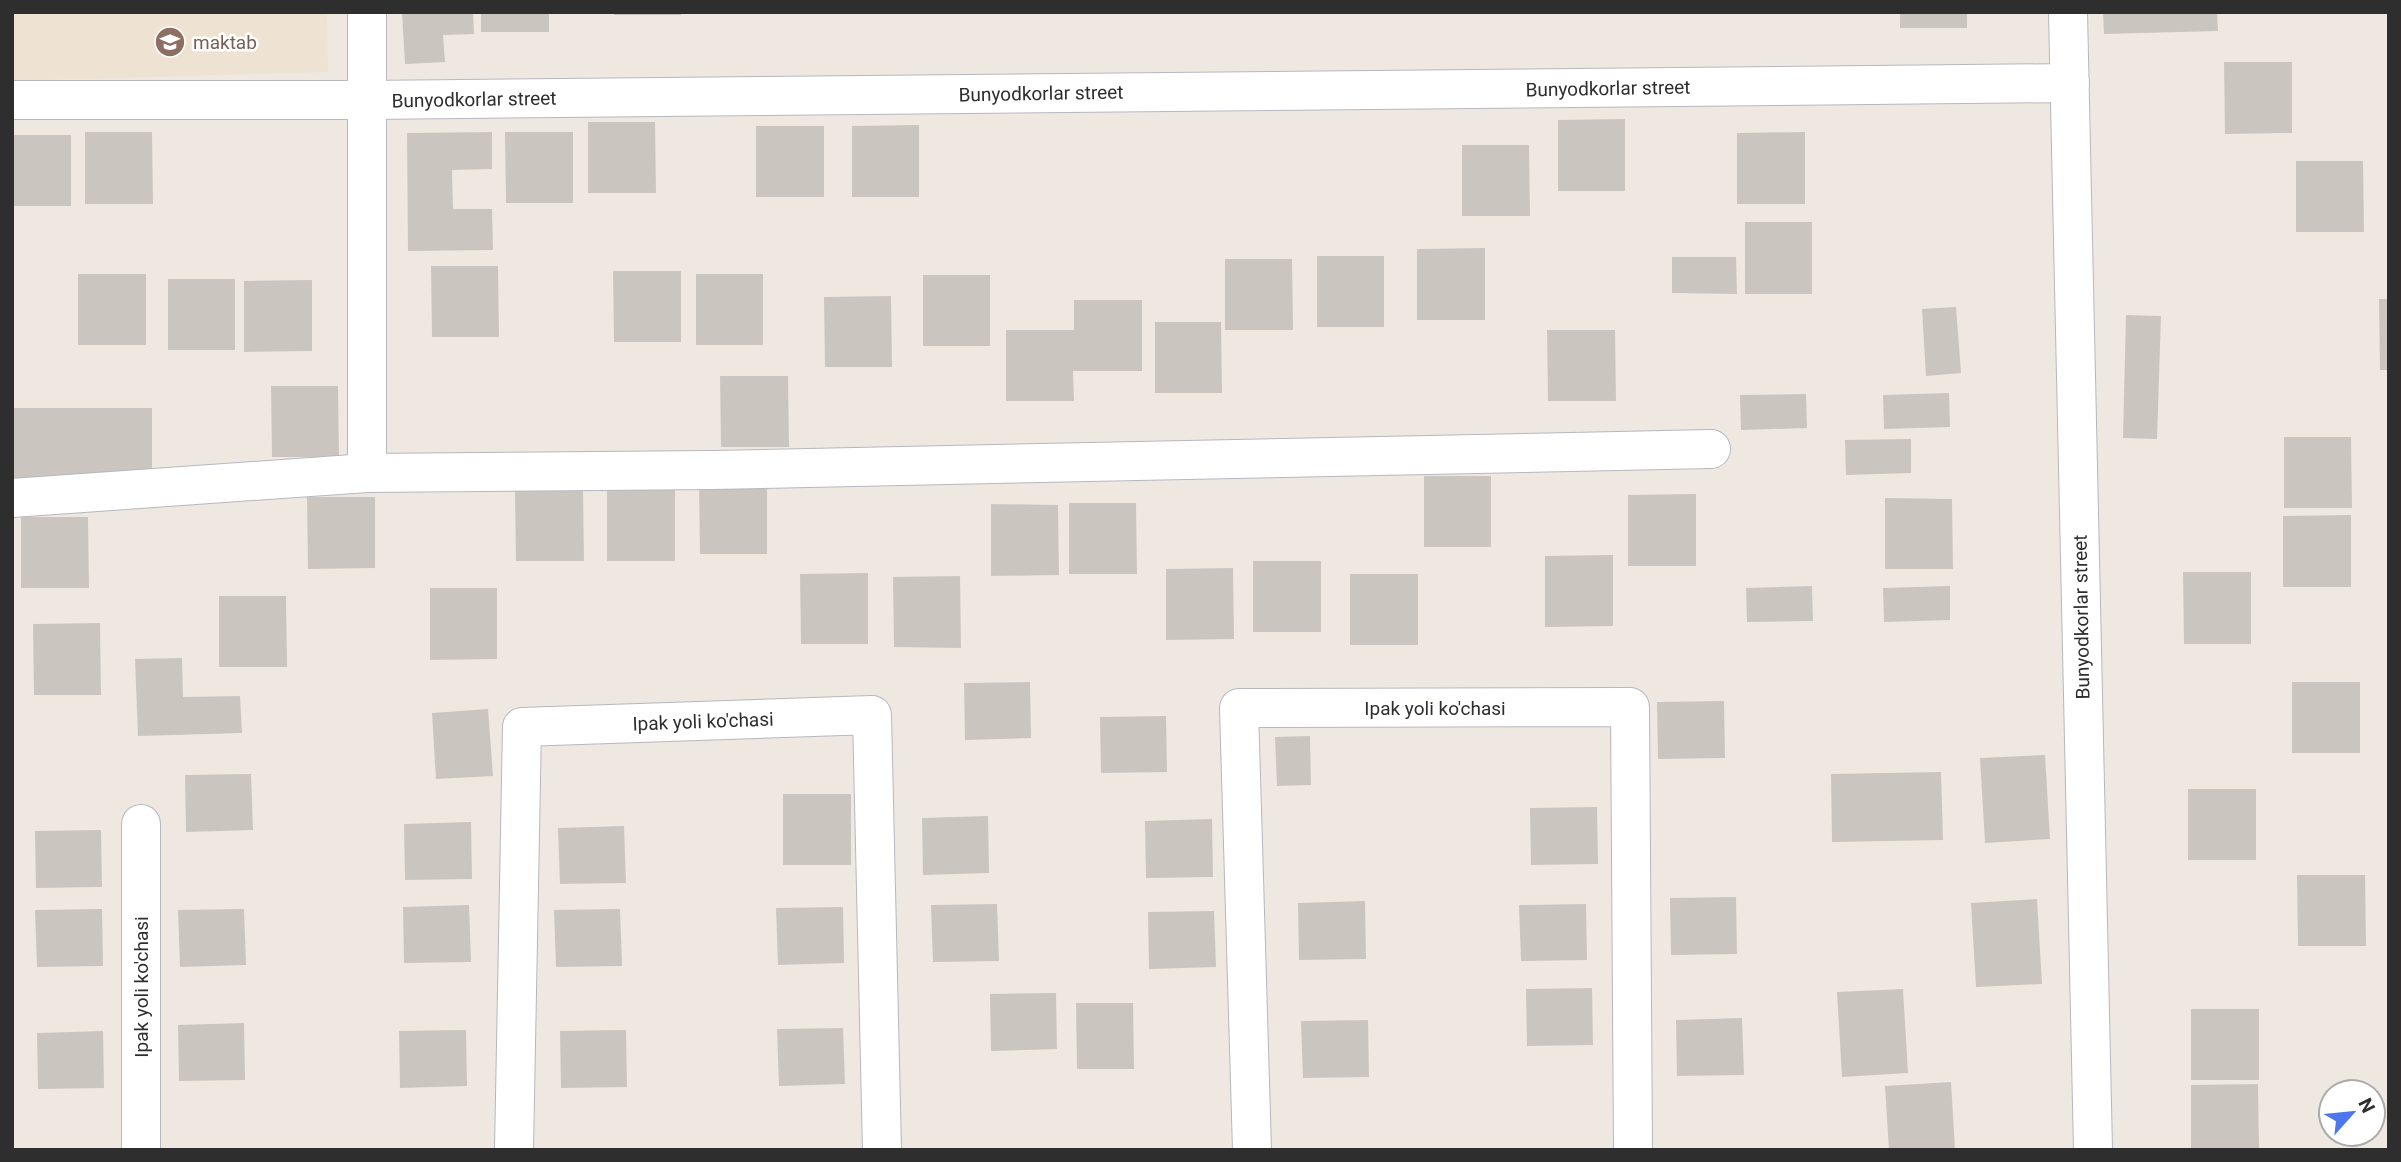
<svg xmlns="http://www.w3.org/2000/svg" width="2401" height="1162" font-family="Roboto,sans-serif">
  <rect width="100%" height="100%" fill="#eee8e1"/>
  <path fill="#eee3d2" d="M12 12H327L328 72 12 81Z"/>
  <g fill="#cac6bf">
    <path d="M402 12H473L474 34 443 35 445 62 405 64Z"/>
    <rect x="481" y="12" width="68" height="20"/>
    <rect x="614" y="12" width="67" height="3"/>
    <rect x="1900" y="12" width="67" height="16"/>
    <path d="M2103 12H2217L2218 31 2104 34Z"/>
    <path d="M2224 62H2292V133L2225 134Z"/>
    <path d="M1625 119V191H1558V120Z"/>
    <path d="M588 122H655L656 193H588Z"/>
    <path d="M919 125V197H852V126Z"/>
    <rect x="756" y="126" width="68" height="71"/>
    <path d="M85 132H152L153 204H85Z"/>
    <path d="M492 132V169L452 170 453 209H492L493 250 408 251 407 133Z"/>
    <path d="M505 132H573V203H506Z"/>
    <path d="M1805 132V204H1737V133Z"/>
    <rect x="12" y="135" width="59" height="71"/>
    <path d="M1462 145H1529L1530 216H1462Z"/>
    <path d="M2296 161H2363L2364 232H2296Z"/>
    <rect x="1745" y="222" width="67" height="72"/>
    <path d="M1485 248V320H1417V249Z"/>
    <rect x="1317" y="256" width="67" height="71"/>
    <path d="M1672 257H1736L1737 294 1672 293Z"/>
    <path d="M1225 259H1292L1293 330H1225Z"/>
    <path d="M431 266H498L499 337H432Z"/>
    <path d="M613 271H681V342H614Z"/>
    <rect x="78" y="274" width="68" height="71"/>
    <rect x="696" y="274" width="67" height="71"/>
    <rect x="923" y="275" width="67" height="71"/>
    <rect x="168" y="279" width="67" height="71"/>
    <path d="M312 280V351L244 352V281Z"/>
    <path d="M891 296 892 367H825L824 297Z"/>
    <path d="M2379 299H2389V370H2380Z"/>
    <path d="M1074 300H1142V371H1073L1074 401H1006V330H1074Z"/>
    <path d="M1956 307 1961 373 1926 376 1922 309Z"/>
    <path d="M2126 315 2161 316 2157 439 2123 438Z"/>
    <path d="M1155 322H1221L1222 393H1155Z"/>
    <path d="M1547 330H1615L1616 401H1548Z"/>
    <path d="M720 376H788L789 447H721Z"/>
    <path d="M271 386H338L339 457H272Z"/>
    <path d="M1949 393 1950 427 1884 429 1883 395Z"/>
    <path d="M1806 394 1807 428 1741 430 1740 395Z"/>
    <rect x="12" y="408" width="140" height="74"/>
    <path d="M2284 437H2351L2352 508H2284Z"/>
    <path d="M1911 439V473L1846 475 1845 440Z"/>
    <rect x="1424" y="476" width="67" height="71"/>
    <path d="M699 483H767V554H700Z"/>
    <rect x="607" y="489" width="68" height="72"/>
    <path d="M515 491H583L584 561H516Z"/>
    <path d="M1696 494V566H1628V495Z"/>
    <path d="M307 497H375V568L308 569Z"/>
    <path d="M1885 498 1952 499 1953 569H1885Z"/>
    <path d="M1069 503H1136L1137 574H1069Z"/>
    <path d="M991 504 1058 505 1059 575 991 576Z"/>
    <path d="M2351 515V587H2283V516Z"/>
    <path d="M21 517H88L89 588H21Z"/>
    <path d="M1613 555V626L1545 627V556Z"/>
    <rect x="1253" y="561" width="68" height="71"/>
    <path d="M1233 568 1234 639 1166 640V569Z"/>
    <path d="M2183 572H2251V644H2184Z"/>
    <path d="M868 573V644H801L800 574Z"/>
    <rect x="1350" y="574" width="68" height="71"/>
    <path d="M960 576 961 648 894 647 893 577Z"/>
    <path d="M1812 586 1813 621 1747 622 1746 588Z"/>
    <path d="M1950 586V620L1884 622 1883 588Z"/>
    <path d="M430 588H497V659L430 660Z"/>
    <path d="M219 596H286L287 667H219Z"/>
    <path d="M100 623 101 695H34L33 624Z"/>
    <path d="M182 658 183 697 240 696 242 733 138 736 135 659Z"/>
    <path d="M1030 682 1031 738 965 740 964 683Z"/>
    <rect x="2292" y="682" width="68" height="71"/>
    <path d="M1724 701 1725 758 1658 759 1657 702Z"/>
    <path d="M488 709 493 776 436 779 432 713Z"/>
    <path d="M1166 716 1167 772 1101 773 1100 717Z"/>
    <path d="M1310 736 1311 785 1277 786 1275 737Z"/>
    <path d="M2045 755 2050 839 1985 843 1980 758Z"/>
    <path d="M1941 772 1943 840 1832 842 1831 774Z"/>
    <path d="M251 774 253 830 186 832 185 775Z"/>
    <rect x="2188" y="789" width="68" height="71"/>
    <rect x="783" y="794" width="68" height="71"/>
    <path d="M1597 807 1598 864 1531 865 1530 808Z"/>
    <path d="M988 816 989 873 923 875 922 818Z"/>
    <path d="M1212 819 1213 877 1146 878 1145 821Z"/>
    <path d="M471 822 472 879 405 880 404 824Z"/>
    <path d="M624 826 626 883 560 884 558 828Z"/>
    <path d="M101 830 102 887 36 888 35 831Z"/>
    <path d="M2297 875H2365L2366 946H2298Z"/>
    <path d="M1736 897 1737 954 1671 955 1670 898Z"/>
    <path d="M2037 899 2042 984 1976 987 1971 903Z"/>
    <path d="M1365 901 1366 959 1299 960 1298 903Z"/>
    <path d="M997 904 999 961 933 962 931 905Z"/>
    <path d="M1586 904 1587 960 1521 961 1519 905Z"/>
    <path d="M469 905 471 962 404 963 403 907Z"/>
    <path d="M843 907 844 963 778 965 776 908Z"/>
    <path d="M102 909 103 966 37 967 35 910Z"/>
    <path d="M244 909 246 965 180 967 178 910Z"/>
    <path d="M620 909 622 966 556 967 554 910Z"/>
    <path d="M1214 911 1216 967 1149 969 1148 912Z"/>
    <path d="M1592 988 1593 1045 1527 1046 1526 989Z"/>
    <path d="M1903 989 1908 1073 1842 1077 1837 992Z"/>
    <path d="M1056 993 1057 1049 991 1051 990 994Z"/>
    <path d="M1076 1003H1133L1134 1069H1077Z"/>
    <rect x="2191" y="1009" width="68" height="71"/>
    <path d="M1742 1018 1744 1075 1677 1076 1676 1020Z"/>
    <path d="M1368 1020 1369 1077 1303 1078 1301 1021Z"/>
    <path d="M244 1023 245 1080 179 1081 178 1025Z"/>
    <path d="M843 1028 845 1084 779 1086 777 1029Z"/>
    <path d="M466 1030 467 1086 400 1088 399 1031Z"/>
    <path d="M626 1030 627 1087 561 1088 560 1031Z"/>
    <path d="M103 1031 104 1088 38 1089 37 1033Z"/>
    <path d="M1951 1082 1955 1150H1889L1885 1086Z"/>
    <path d="M2258 1084 2259 1150H2191V1085Z"/>
  </g>
  <g fill="none" stroke-linecap="round" stroke-linejoin="round">
    <g stroke="#b5b8c0" stroke-width="40">
      <g id="minor">
        <path d="M2068 12 2093 1150"/>
        <path d="M12 100H367L2070 83"/>
        <path d="M367 473V12"/>
        <path d="M12 498 367 473 712 470 1711 449"/>
        <path d="M141 824V1150"/>
        <path d="M514 1150 522 727 872 715 882 1150"/>
        <path d="M1252 1150 1239 708 1630 707 1633 1150"/>
      </g>
    </g>
    <use href="#minor" stroke="#fff" stroke-width="38"/>
  </g>
  <defs>
    <g id="school-disc" transform="scale(1.575)"><circle r="9.5" fill="#8d6e63" stroke="#fff"/><path d="M0-5L7-2L0 1L-7-2ZM-4 1L0 2.5L4 1V4Q0 6-4 4Z" fill="#fff"/></g>
  </defs>
  <g fill-rule="evenodd">
    <use href="#school-disc" x="170" y="42"/>
  </g>
  <g text-anchor="middle" stroke-width="5" stroke-linejoin="round" paint-order="stroke">
    <g font-size="19" fill="#785e54" stroke="#fff" text-anchor="start">
      <text x="193" y="49">maktab</text>
    </g>
    <g font-size="19" fill="#2e2e2e" stroke="#fff">
      <text transform="translate(1608 88) rotate(-1)" y="7">Bunyodkorlar street</text>
      <text transform="translate(1041 93) rotate(-1)" y="7">Bunyodkorlar street</text>
      <text transform="translate(474 99) rotate(-1)" y="7">Bunyodkorlar street</text>
      <text transform="translate(2081 617) rotate(-91)" y="7">Bunyodkorlar street</text>
      <text x="1435" y="715">Ipak yoli ko'chasi</text>
      <text transform="translate(703 721) rotate(-2)" y="7">Ipak yoli ko'chasi</text>
      <text transform="translate(141 987) rotate(-90)" y="7">Ipak yoli ko'chasi</text>
    </g>
  </g>
  <rect width="2401" height="1162" fill="none" stroke="#2e2e2e" stroke-width="28"/>
  <g transform="translate(2352 1113) rotate(63)"><circle r="33" fill="#ffffff" stroke="#ababab" stroke-width="2"/>
  <path d="M0-5L12 26L0 18L-12 26Z" fill="#4d76ef"/>
  <text y="-10" font-size="19" font-weight="bold" text-anchor="middle" fill="#2e2e2e">N</text>
  </g>
</svg>
